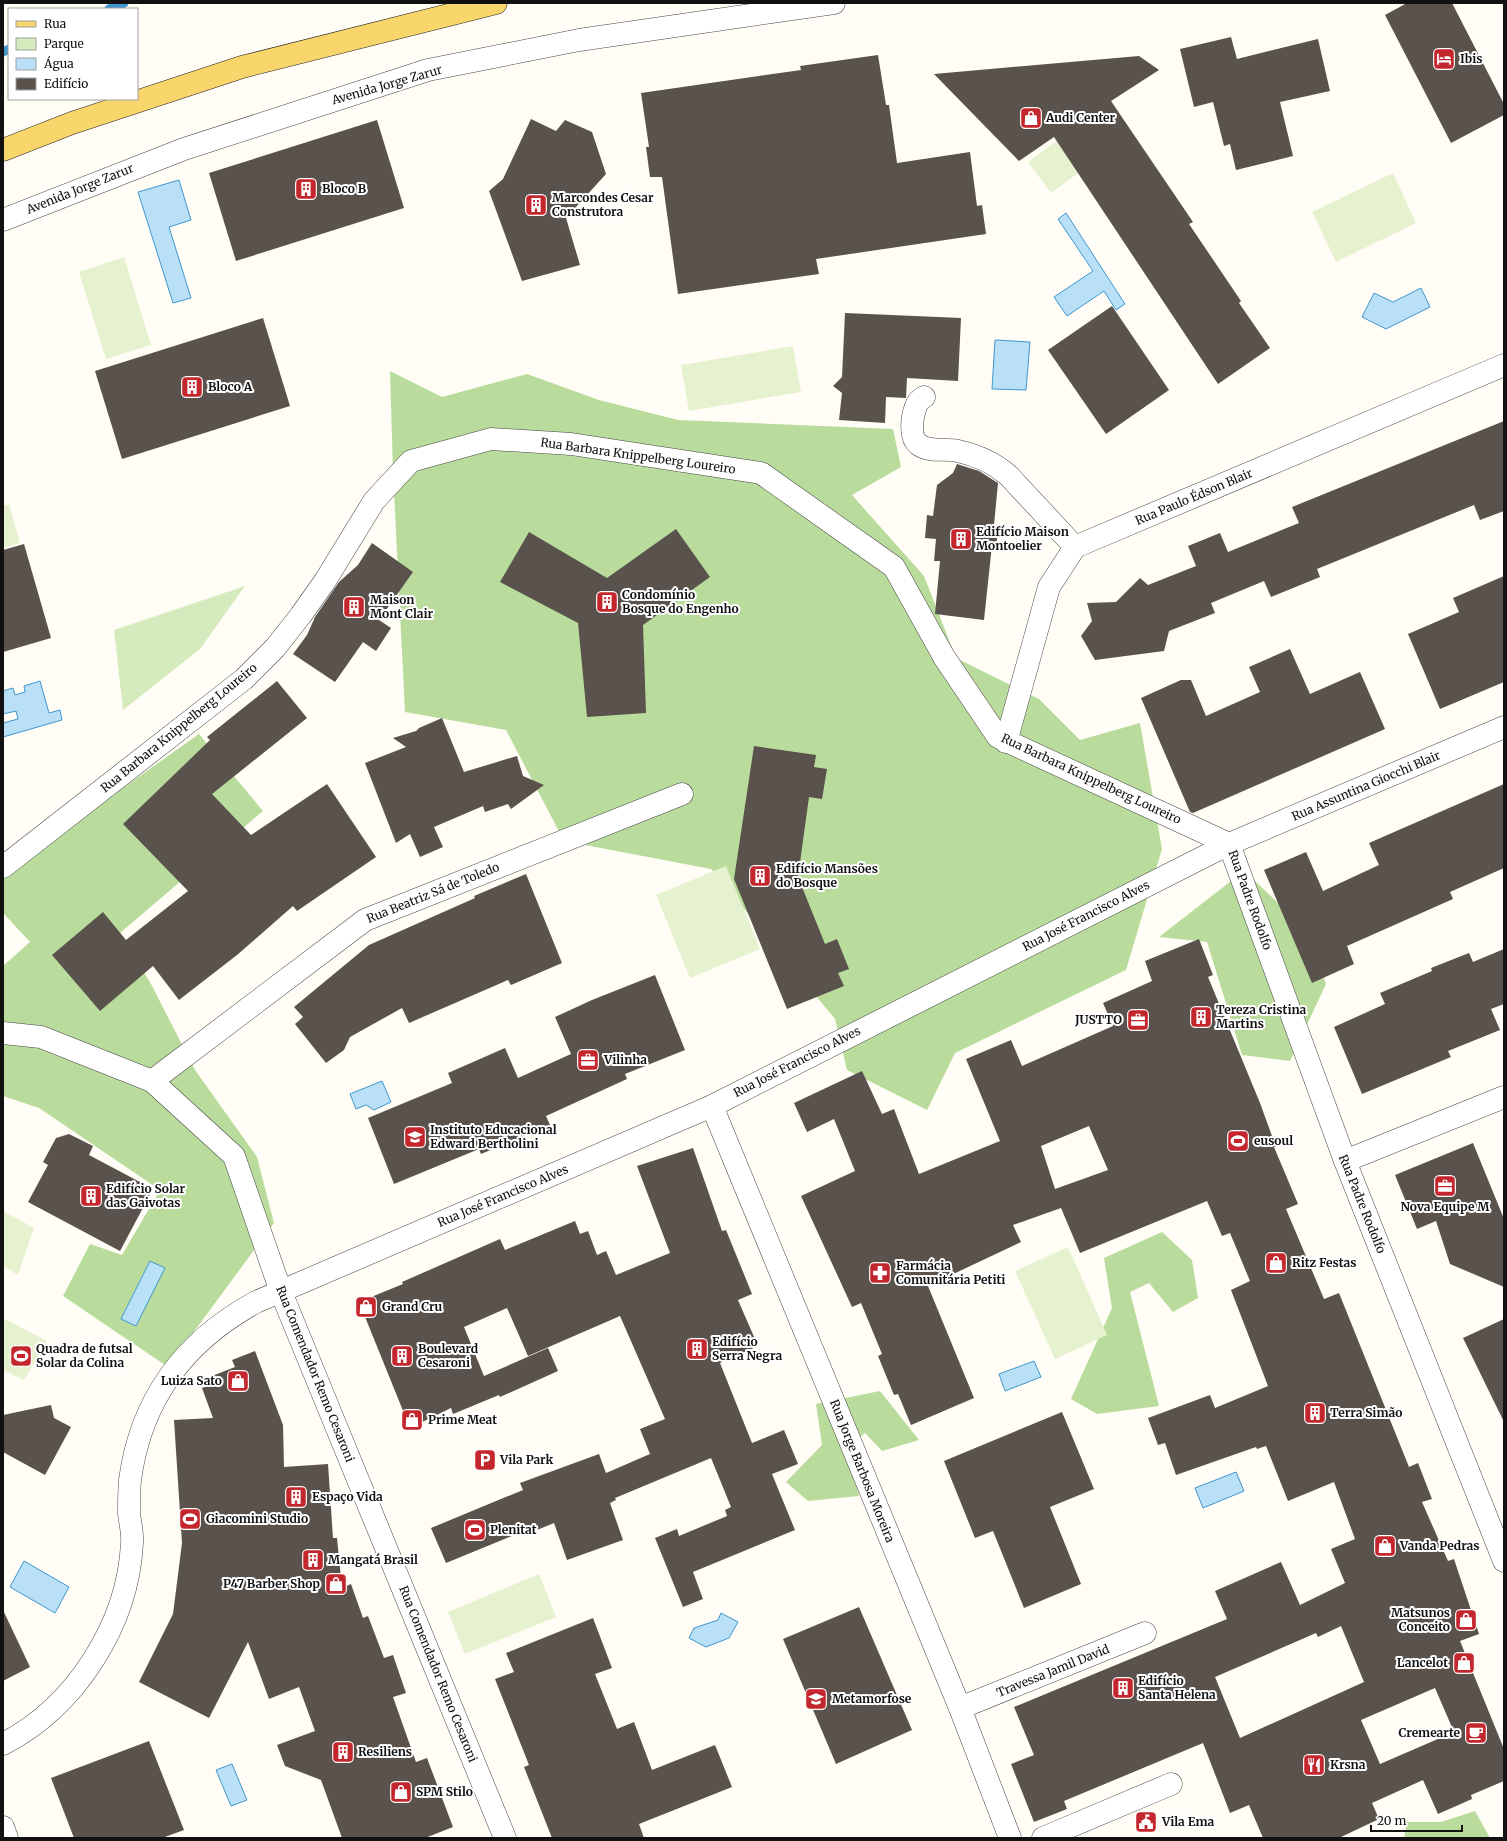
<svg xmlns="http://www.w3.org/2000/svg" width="1507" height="1841" font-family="Merriweather,serif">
  <rect width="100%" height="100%" fill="#fffdf5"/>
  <path fill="#d5ebbd" d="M245 586 200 649 123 710 114 630Z"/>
  <g fill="#b9dc9c">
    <path d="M390 371 442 397 527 374 599 400 678 420 893 429 901 467 852 495 924 576 956 658 1039 699 1080 740 1140 723 1162 849 1126 970 955 1053 927 1110 847 1070 835 1019 711 869 564 841 506 730 405 712 393 472Z"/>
    <path d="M199 734 263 811 120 933 151 984 195 1070 257 1157 274 1223 168 1367 63 1296 90 1244 122 1255 160 1190 39 1108 3 1096V966L30 942 3 913V873Z"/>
    <path d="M1251 877 1307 931 1326 984 1290 1061 1242 1055 1207 942 1159 937 1231 881Z"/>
    <path d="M1162 1232 1192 1260 1198 1298 1173 1312 1149 1283 1130 1292 1159 1406 1097 1414 1071 1399 1112 1308 1104 1258Z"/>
    <path d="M880 1391 919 1440 882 1451 865 1433 848 1447 859 1496 808 1501 786 1482 822 1445 816 1404Z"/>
    <path d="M1475 1811 1490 1838H1404L1407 1822H1441Z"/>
  </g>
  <g fill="#e6f2cf">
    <path d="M1078 125 1100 157 1051 193 1028 162Z"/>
    <path d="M1393 173 1416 223 1336 262 1312 212Z"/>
    <path d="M124 257 151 345 106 359 79 272Z"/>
    <path d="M793 346 801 392 689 411 681 365Z"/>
    <path d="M9 504 20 543 3 548V506Z"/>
    <path d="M726 866 760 949 690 978 656 895Z"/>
    <path d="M3 1211 34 1228 18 1275 3 1266Z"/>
    <path d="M1068 1247 1107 1335 1055 1359 1015 1271Z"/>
    <path d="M3 1318 47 1341 24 1380 3 1370Z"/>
    <path d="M539 1574 556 1617 465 1654 448 1612Z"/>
  </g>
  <g fill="#b9e0f7" stroke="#3f96cf">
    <path d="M179 180 191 220 169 227 191 298 173 303 138 192Z"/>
    <path d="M1066 213 1125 304 1116 310 1104 291 1067 316 1054 297 1093 271 1058 219Z"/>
    <path d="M1421 288 1430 307 1386 329 1362 317 1374 293 1393 302Z"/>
    <path d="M995 340 1030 342 1026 390 992 389Z"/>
    <path d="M40 681 49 713 60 710 62 720 3 737V723L18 719 16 711 3 714V691L13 688 15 695 25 692 24 686Z"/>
    <path d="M382 1081 391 1102 374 1110 366 1105 356 1109 350 1094Z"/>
    <path d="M150 1261 165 1268 136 1326 121 1319Z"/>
    <path d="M1034 1361 1041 1377 1005 1391 999 1374Z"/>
    <path d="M1236 1472 1244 1491 1203 1508 1195 1488Z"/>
    <path d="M24 1561 69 1587 55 1613 10 1587Z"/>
    <path d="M721 1613 738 1622 729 1638 706 1647 689 1638 694 1628 718 1620Z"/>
    <path d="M232 1764 247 1800 231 1806 216 1770Z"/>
  </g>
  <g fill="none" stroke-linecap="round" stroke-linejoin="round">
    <g stroke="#3f96cf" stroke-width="9">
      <path d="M109 9 124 3"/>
      <path d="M3 52 9 49"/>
    </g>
  </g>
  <g fill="#5a524d" fill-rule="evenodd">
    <path d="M1407 3H1452L1504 104V115L1451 143 1385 15Z"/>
    <path d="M1231 37 1237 59 1318 39 1330 91 1280 102 1293 156 1236 170 1230 144 1224 146 1213 102 1194 107 1180 49Z"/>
    <path d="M878 55 886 105H889L897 163 970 152 977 206 982 205 986 234 816 259 819 274 678 294 662 177H650L646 147H649L641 93 801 70 800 66Z"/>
    <path d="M1139 56 1159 70 1111 101 1193 222 1189 224 1241 301 1239 303 1270 348 1218 384 1054 137 1019 161 934 74Z"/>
    <path d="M531 119 556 131 565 120 592 132 606 174 566 218 580 265 522 281 489 191 503 179Z"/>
    <path d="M377 120 404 208 236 261 209 173Z"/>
    <path d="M1112 306 1169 390 1106 434 1048 350Z"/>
    <path d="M845 313 961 318 958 381 907 378 906 398 886 397 885 423 839 420 842 393 833 386 842 377Z"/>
    <path d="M263 318 290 406 122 459 95 371Z"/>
    <path d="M1504 421V511L1480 520 1474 505 1317 569 1320 577 1271 597 1264 581 1211 603 1215 613 1169 631 1164 651 1095 660 1081 636 1092 621 1087 603 1116 602 1140 578 1148 585 1196 566 1188 546 1220 533 1228 552 1299 523 1292 507Z"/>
    <path d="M957 464 979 471 998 483 994 525H999L996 546 992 545 984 620 935 614 940 561H934L936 539 925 538 927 515 933 516 937 485 953 473Z"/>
    <path d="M676 529 710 577 643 625 646 713 587 717 578 623 500 582 529 532 607 578Z"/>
    <path d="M372 543 413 572 379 620 391 628 376 651 363 642 335 682 293 654 307 635 315 617 339 582 358 565Z"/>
    <path d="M24 544 51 638 3 652V550Z"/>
    <path d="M1504 576V682L1440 709 1408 634 1459 612 1453 598Z"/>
    <path d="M1290 649 1310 694 1360 672 1385 729 1193 813 1190 812 1141 698 1181 680H1191L1206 716 1260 692 1249 667Z"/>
    <path d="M277 681 307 718 212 794 251 835 327 784 376 857 297 911 293 906 237 955 179 1000 153 966 100 1011 52 955 103 912 126 940 188 891 123 824 210 740 207 737Z"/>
    <path d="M442 718 464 772 517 756 523 776 544 785 511 809 508 804 485 812 483 806 434 827 443 847 420 857 410 834 396 843 365 763 406 747 393 738 416 731 419 728Z"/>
    <path d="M754 746 816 755 814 767 827 769 822 799 809 797 798 877 825 944 837 939 849 969 838 973 844 986 787 1009 734 879Z"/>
    <path d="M1504 784V868L1450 892 1453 899 1347 946 1354 964 1312 983 1264 870 1306 852 1323 891 1379 865 1369 843Z"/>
    <path d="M526 874 562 963 511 985 508 980 409 1023 402 1008 350 1037 344 1050 326 1063 295 1024 303 1017 294 1007 369 945 475 898 474 896Z"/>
    <path d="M1199 939 1213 975 1208 977 1260 1103 1276 1147H1274L1298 1204 1286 1209 1324 1299 1339 1293 1409 1467 1418 1463 1432 1499 1422 1502 1448 1561 1454 1559 1479 1634 1460 1641 1504 1749V1781L1471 1795 1472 1799 1438 1814 1423 1780 1372 1803 1379 1819 1339 1838H1263L1249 1805 1230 1813 1203 1743 1064 1801 1067 1809 1034 1822 1011 1764 1034 1755 1014 1707 1227 1619 1215 1591 1281 1562 1300 1605 1345 1583 1331 1549 1355 1539 1334 1482 1288 1501 1266 1446 1257 1449 1256 1447 1176 1475 1165 1443 1158 1445 1148 1418 1210 1395 1215 1408 1268 1386 1231 1290 1250 1281 1230 1233 1222 1236 1207 1201 1080 1253 1061 1208 1013 1225 1021 1242 928 1286 974 1398 911 1425 898 1394 894 1395 878 1356 882 1354 861 1303 852 1307 801 1196 855 1171 834 1119 807 1132 794 1103 862 1071 882 1114 894 1109 919 1174 1000 1141 966 1059 1011 1040 1022 1066 1113 1026 1103 1003 1152 981 1145 961ZM1089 1126 1108 1170 1055 1189 1041 1146ZM1341 1626 1364 1682 1240 1738 1215 1677 1316 1633 1318 1637ZM1435 1688 1454 1732 1380 1764 1361 1720Z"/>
    <path d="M1504 949V1004L1491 1009 1500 1030 1448 1051 1451 1057 1362 1094 1334 1027 1385 1004 1380 993 1432 971 1431 968 1469 953 1473 962Z"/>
    <path d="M655 975 685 1050 625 1074 627 1079 546 1116 550 1125 481 1154 479 1149 394 1184 368 1118 452 1083 448 1073 505 1048 518 1078 571 1054 555 1017 592 1000Z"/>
    <path d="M69 1134 93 1146 89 1155 153 1189 120 1251 28 1202 48 1165 43 1162 56 1138Z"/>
    <path d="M1473 1143 1504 1219V1287L1450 1264 1436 1221 1417 1229 1395 1175Z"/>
    <path d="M693 1148 722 1231 726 1230 752 1294 738 1300 758 1346 720 1363 752 1443 784 1430 798 1464 772 1474 795 1530 693 1572 703 1599 683 1607 655 1538 677 1529 679 1536 727 1516 725 1510 731 1507 711 1458 615 1498 616 1500 610 1503 623 1540 567 1560 554 1523 537 1530 536 1526 446 1563 431 1528 523 1490 520 1483 599 1454 606 1473 650 1454 640 1429 665 1419 620 1316 528 1356 507 1308 464 1327 484 1376 548 1348 558 1371 500 1397 499 1395 453 1414 451 1408 410 1428 359 1302 403 1284 402 1282 500 1239 505 1250 575 1221 580 1234 588 1231 597 1255 606 1251 616 1275 670 1253 637 1166Z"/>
    <path d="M1504 1319V1422L1463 1338Z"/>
    <path d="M255 1351 283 1425 284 1467 328 1464 333 1538H337L342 1588 351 1584 363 1618 368 1616 384 1658 393 1655 406 1693 393 1697 416 1762 427 1758 453 1827 425 1838H342L321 1780 285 1766 277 1745 315 1731 299 1687 269 1699 248 1642 209 1718 139 1682 173 1614 182 1543 174 1420 213 1418 202 1388 210 1385 207 1378 235 1367 232 1360Z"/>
    <path d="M51 1405 54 1418 71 1427 45 1475 3 1452V1415Z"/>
    <path d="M1062 1412 1094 1489 1050 1507 1081 1584 1024 1608 993 1531 975 1538 944 1461Z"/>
    <path d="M859 1607 912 1730 836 1764 783 1639Z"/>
    <path d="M3 1610 30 1667 3 1681Z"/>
    <path d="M593 1618 612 1668 595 1674 617 1729 634 1722 652 1770 715 1745 732 1787 639 1824 644 1838H552L524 1767 529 1765 495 1679 514 1672 506 1653Z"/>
    <path d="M149 1741 184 1830 162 1838H74L51 1778Z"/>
  </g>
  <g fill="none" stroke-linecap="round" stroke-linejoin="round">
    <g stroke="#444" stroke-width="23">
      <g id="minor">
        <path d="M3 220 184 149 428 70 579 40 834 3"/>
        <path d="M924 397C921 399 917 402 916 406 912 416 909 437 918 444 929 453 946 448 958 451 976 455 994 463 1008 475L1075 547"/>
        <path d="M1006 742 1049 587 1075 547 1504 365"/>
        <path d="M1229 844 1345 1161 1504 1561"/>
        <path d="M3 867 244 679 275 648 301 615 325 581 374 501 411 461 491 439 571 444 761 473 894 567 944 657 998 737 1229 844"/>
        <path d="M3 1033 41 1037 152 1081 234 1156 281 1292 505 1838"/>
        <path d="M152 1081 365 920 682 794"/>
        <path d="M712 1106 960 1708 1010 1838"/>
        <path d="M1345 1161 1504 1097"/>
        <path d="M960 1708 1145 1633"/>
        <path d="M3 1744C75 1707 128 1625 132 1543 133 1534 130 1523 129 1513 129 1503 129 1491 130 1480 141 1398 185 1341 256 1302L712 1106 1229 844 1504 727"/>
        <path d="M3 1827 7 1838"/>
        <path d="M1043 1838 1171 1784"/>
      </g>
    </g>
    <g stroke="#222" stroke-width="23">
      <path id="major" d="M3 150 72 123 242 67 496 3"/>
    </g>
    <use href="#minor" stroke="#fff" stroke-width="22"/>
    <use href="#major" stroke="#f9d66b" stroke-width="22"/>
  </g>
  <defs>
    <g id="hotel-square" transform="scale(1.15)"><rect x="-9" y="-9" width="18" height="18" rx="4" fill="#c4262e" stroke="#fff"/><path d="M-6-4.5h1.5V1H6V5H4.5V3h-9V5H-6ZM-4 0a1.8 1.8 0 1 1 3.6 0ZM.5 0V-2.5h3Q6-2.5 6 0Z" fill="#fff"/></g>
    <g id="shop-square" transform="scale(1.15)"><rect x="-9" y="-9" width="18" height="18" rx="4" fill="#c4262e" stroke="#fff"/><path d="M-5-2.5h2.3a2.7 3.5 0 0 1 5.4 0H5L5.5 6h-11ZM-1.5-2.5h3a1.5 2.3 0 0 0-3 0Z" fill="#fff"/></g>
    <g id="building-square" transform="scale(1.15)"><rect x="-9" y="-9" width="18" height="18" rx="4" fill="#c4262e" stroke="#fff"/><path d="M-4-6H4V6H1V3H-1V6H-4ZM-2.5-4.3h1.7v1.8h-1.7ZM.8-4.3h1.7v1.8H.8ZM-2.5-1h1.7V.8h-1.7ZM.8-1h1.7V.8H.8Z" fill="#fff"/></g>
    <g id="office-square" transform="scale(1.15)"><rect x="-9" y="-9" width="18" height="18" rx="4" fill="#c4262e" stroke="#fff"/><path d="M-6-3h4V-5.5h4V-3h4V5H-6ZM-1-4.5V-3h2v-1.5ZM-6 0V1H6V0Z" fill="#fff"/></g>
    <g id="school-square" transform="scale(1.15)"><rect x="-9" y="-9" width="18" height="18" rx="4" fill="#c4262e" stroke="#fff"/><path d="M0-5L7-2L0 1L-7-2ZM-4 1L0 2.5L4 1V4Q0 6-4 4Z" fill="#fff"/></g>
    <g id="stadium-square" transform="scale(1.15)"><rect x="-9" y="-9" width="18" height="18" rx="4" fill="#c4262e" stroke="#fff"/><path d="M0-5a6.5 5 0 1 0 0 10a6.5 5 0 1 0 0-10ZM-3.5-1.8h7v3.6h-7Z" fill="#fff"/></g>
    <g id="pharmacy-square" transform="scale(1.15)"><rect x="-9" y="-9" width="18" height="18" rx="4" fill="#c4262e" stroke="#fff"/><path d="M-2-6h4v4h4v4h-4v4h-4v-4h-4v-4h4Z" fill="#fff"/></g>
    <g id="parking-square" transform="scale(1.15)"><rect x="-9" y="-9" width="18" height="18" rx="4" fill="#c4262e" stroke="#fff"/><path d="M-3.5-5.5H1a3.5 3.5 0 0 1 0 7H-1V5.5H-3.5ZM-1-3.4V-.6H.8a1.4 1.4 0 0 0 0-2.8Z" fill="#fff"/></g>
    <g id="cafe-square" transform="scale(1.15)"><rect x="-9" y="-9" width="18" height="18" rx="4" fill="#c4262e" stroke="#fff"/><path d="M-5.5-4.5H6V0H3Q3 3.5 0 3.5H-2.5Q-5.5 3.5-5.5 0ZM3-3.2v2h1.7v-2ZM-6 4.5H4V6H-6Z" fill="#fff"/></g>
    <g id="restaurant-square" transform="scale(1.15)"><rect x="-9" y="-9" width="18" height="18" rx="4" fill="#c4262e" stroke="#fff"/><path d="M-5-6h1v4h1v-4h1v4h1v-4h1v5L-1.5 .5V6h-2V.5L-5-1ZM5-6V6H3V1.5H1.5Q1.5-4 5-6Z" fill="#fff"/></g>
    <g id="civic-square" transform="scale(1.15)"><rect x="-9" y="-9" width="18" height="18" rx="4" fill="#c4262e" stroke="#fff"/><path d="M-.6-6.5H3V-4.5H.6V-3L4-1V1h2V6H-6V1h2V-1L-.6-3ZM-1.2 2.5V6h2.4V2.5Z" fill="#fff"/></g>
  </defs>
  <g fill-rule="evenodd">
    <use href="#hotel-square" x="1444" y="59"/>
    <use href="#shop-square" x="1031" y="118"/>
    <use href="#building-square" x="306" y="189"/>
    <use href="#building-square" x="536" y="205"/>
    <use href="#building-square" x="192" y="387"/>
    <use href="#building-square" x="961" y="539"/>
    <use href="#building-square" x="607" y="602"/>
    <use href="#building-square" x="354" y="607"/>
    <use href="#building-square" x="760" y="876"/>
    <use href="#building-square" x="1201" y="1017"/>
    <use href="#office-square" x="1138" y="1020"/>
    <use href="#office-square" x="588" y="1060"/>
    <use href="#school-square" x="415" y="1137"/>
    <use href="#stadium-square" x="1238" y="1141"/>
    <use href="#office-square" x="1445" y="1186"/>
    <use href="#building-square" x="91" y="1196"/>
    <use href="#shop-square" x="1276" y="1263"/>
    <use href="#pharmacy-square" x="880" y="1273"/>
    <use href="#shop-square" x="366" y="1307"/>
    <use href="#building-square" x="697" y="1349"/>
    <use href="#stadium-square" x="21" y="1356"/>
    <use href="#building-square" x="402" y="1356"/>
    <use href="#shop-square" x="238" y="1381"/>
    <use href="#building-square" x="1315" y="1413"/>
    <use href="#shop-square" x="412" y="1420"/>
    <use href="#parking-square" x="485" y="1460"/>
    <use href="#building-square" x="296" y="1497"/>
    <use href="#stadium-square" x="190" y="1519"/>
    <use href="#stadium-square" x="475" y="1530"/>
    <use href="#shop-square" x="1385" y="1546"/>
    <use href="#building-square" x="313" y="1560"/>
    <use href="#shop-square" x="336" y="1584"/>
    <use href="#shop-square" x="1466" y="1620"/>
    <use href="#shop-square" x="1464" y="1663"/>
    <use href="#building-square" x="1123" y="1688"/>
    <use href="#school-square" x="816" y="1699"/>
    <use href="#cafe-square" x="1476" y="1733"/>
    <use href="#building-square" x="343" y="1752"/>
    <use href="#restaurant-square" x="1314" y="1765"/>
    <use href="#shop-square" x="401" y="1792"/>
    <use href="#civic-square" x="1146" y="1822"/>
  </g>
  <g text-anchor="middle" stroke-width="4" stroke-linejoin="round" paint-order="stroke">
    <g font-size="12" font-weight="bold" fill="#111" stroke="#fff" text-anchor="start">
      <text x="1460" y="63">Ibis</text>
      <text x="1046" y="122">Audi Center</text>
      <text x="322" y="193">Bloco B</text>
      <text x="552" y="202">Marcondes Cesar<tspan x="552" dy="14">Construtora</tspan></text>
      <text x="208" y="391">Bloco A</text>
      <text x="976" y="536">Edifício Maison<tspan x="976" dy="14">Montoelier</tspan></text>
      <text x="622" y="599">Condomínio<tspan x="622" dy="14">Bosque do Engenho</tspan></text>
      <text x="370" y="604">Maison<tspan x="370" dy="14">Mont Clair</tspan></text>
      <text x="776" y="873">Edifício Mansões<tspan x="776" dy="14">do Bosque</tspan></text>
      <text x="1216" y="1014">Tereza Cristina<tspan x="1216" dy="14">Martins</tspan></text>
      <text x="1122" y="1024" text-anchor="end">JUSTTO</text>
      <text x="604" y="1064">Vilinha</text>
      <text x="430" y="1134">Instituto Educacional<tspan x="430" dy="14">Edward Bertholini</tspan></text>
      <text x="1254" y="1145">eusoul</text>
      <text x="106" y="1193">Edifício Solar<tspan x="106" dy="14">das Gaivotas</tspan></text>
      <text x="1445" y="1211" text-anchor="middle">Nova Equipe M</text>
      <text x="1292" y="1267">Ritz Festas</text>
      <text x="896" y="1270">Farmácia<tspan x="896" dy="14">Comunitária Petiti</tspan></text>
      <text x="382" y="1311">Grand Cru</text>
      <text x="712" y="1346">Edifício<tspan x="712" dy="14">Serra Negra</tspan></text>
      <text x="36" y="1353">Quadra de futsal<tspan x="36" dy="14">Solar da Colina</tspan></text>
      <text x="418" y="1353">Boulevard<tspan x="418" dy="14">Cesaroni</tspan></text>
      <text x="222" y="1385" text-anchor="end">Luiza Sato</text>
      <text x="1330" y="1417">Terra Simão</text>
      <text x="428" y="1424">Prime Meat</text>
      <text x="500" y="1464">Vila Park</text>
      <text x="312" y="1501">Espaço Vida</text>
      <text x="206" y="1523">Giacomini Studio</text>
      <text x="490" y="1534">Plenitat</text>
      <text x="1400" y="1550">Vanda Pedras</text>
      <text x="328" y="1564">Mangatá Brasil</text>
      <text x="320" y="1588" text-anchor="end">P47 Barber Shop</text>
      <text x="1450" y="1617" text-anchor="end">Matsunos<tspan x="1450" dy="14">Conceito</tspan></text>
      <text x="1448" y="1667" text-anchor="end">Lancelot</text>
      <text x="1138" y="1685">Edifício<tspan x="1138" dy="14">Santa Helena</tspan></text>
      <text x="832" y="1703">Metamorfose</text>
      <text x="1460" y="1737" text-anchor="end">Cremearte</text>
      <text x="358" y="1756">Resiliens</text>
      <text x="1330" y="1769">Krsna</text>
      <text x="416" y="1796">SPM Stilo</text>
      <text x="1162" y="1826">Vila Ema</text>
    </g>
    <g font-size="12" fill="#111" stroke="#fff">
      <text transform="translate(387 85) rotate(-16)" y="4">Avenida Jorge Zarur</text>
      <text transform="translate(80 189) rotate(-22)" y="4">Avenida Jorge Zarur</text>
      <text transform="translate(638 456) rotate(8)" y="4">Rua Barbara Knippelberg Loureiro</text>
      <text transform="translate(1194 497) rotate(-23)" y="4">Rua Paulo Édson Blair</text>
      <text transform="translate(179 728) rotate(-39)" y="4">Rua Barbara Knippelberg Loureiro</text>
      <text transform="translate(1091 779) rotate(25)" y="4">Rua Barbara Knippelberg Loureiro</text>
      <text transform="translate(1366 786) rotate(-23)" y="4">Rua Assuntina Giocchi Blair</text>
      <text transform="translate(433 893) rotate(-22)" y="4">Rua Beatriz Sá de Toledo</text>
      <text transform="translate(1250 900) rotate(70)" y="4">Rua Padre Rodolfo</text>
      <text transform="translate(1086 916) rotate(-27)" y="4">Rua José Francisco Alves</text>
      <text transform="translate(797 1062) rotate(-27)" y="4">Rua José Francisco Alves</text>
      <text transform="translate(503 1196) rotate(-23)" y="4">Rua José Francisco Alves</text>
      <text transform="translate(1362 1204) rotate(68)" y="4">Rua Padre Rodolfo</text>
      <text transform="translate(315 1374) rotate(68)" y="4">Rua Comendador Remo Cesaroni</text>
      <text transform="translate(862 1471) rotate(68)" y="4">Rua Jorge Barbosa Moreira</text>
      <text transform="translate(1053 1671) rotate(-22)" y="4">Travessa Jamil David</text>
      <text transform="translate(438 1674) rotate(68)" y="4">Rua Comendador Remo Cesaroni</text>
    </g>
  </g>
  <rect width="1507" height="1841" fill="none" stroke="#111111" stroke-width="8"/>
  <rect x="8" y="8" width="130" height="92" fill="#ffffff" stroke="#a0a0a0"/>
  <rect x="16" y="21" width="20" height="6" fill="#f9d66b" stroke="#a0a0a0"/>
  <text x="44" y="28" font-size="12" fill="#111111">Rua</text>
  <rect x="16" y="38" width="20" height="12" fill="#d5ebbd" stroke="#a0a0a0"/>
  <text x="44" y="48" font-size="12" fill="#111111">Parque</text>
  <rect x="16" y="58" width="20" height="12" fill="#b9e0f7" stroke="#a0a0a0"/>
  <text x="44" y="68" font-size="12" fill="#111111">Água</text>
  <rect x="16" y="78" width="20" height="12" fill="#5a524d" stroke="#a0a0a0"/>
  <text x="44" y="88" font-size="12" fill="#111111">Edifício</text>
  <path d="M1371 1825v6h91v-6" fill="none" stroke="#111111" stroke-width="2"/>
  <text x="1377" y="1825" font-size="12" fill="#111111" stroke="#ffffff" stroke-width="3" paint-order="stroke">20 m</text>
</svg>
